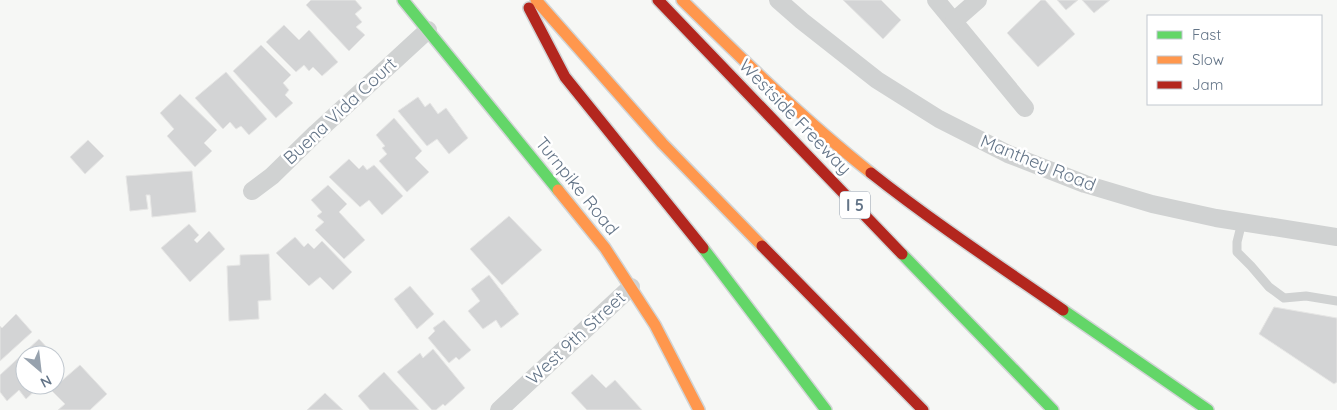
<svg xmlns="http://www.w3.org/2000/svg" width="1337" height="410" font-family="Quicksand,sans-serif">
  <rect width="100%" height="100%" fill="#f6f7f5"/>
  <g fill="#d3d4d5" stroke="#e6e6e5">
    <path d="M311 0H355L362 8 355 14 362 22 356 27 365 35 349 51 306 5Z"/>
    <path d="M843 0H881L901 20 883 39Z"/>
    <path d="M1041 0H1045L1075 34 1038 67 1007 33Z"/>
    <path d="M1057 0H1078L1066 10Z"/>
    <path d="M1082 0H1110L1094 13Z"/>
    <path d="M284 25 299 40 309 30 338 62 322 76 313 67 309 71 304 65 296 72 266 42Z"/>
    <path d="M261 45 291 75 283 83 289 90 285 95 293 103 276 118 233 71Z"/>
    <path d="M226 72 267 119 249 135 241 126 236 129 230 122 223 129 195 98Z"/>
    <path d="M180 94 217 130 204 143 212 151 195 167 167 136 174 129 160 113Z"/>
    <path d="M418 97 425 107 430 103 438 114 446 108 468 138 449 154 437 139 427 146 398 111Z"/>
    <path d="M394 118 422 151 415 158 429 172 407 192 379 161 387 154 382 148 385 146 376 135Z"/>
    <path d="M88 140 104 156 85 174 70 157Z"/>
    <path d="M349 159 359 169 363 165 367 170 374 165 403 196 382 215 369 200 360 207 329 177Z"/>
    <path d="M192 171 196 212 152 217 150 195H146L148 209 130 211 126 176Z"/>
    <path d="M328 185 347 204 339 212 365 240 344 259 315 230 324 222 317 216 322 212 311 200Z"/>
    <path d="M509 216 542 250 502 285 470 249Z"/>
    <path d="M189 224 199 235 194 240 197 243 209 231 225 249 190 282 161 248Z"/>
    <path d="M295 237 304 247 308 243 314 249 322 241 352 272 333 290 320 277 309 286 276 253Z"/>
    <path d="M269 254 271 300 258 301 259 319 229 321 227 266 240 265V255Z"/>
    <path d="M489 275 519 314 501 328 496 320 483 329 468 311 480 301 471 289Z"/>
    <path d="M410 286 434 314 417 329 394 299Z"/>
    <path d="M1274 307 1337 318V382L1334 384 1259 334Z"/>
    <path d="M16 314 32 332 0 361V326L2 328Z"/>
    <path d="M444 320 471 350 459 360 456 357 449 363 428 338 435 331 433 328Z"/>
    <path d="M39 339 54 355H25V385H41L26 399 19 390 7 401 0 392V375Z"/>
    <path d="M433 349 465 388 445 406 443 404 436 410H432L397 372 420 353 423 358Z"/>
    <path d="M80 365 107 394 90 410H58L65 404 51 390Z"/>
    <path d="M384 372 419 410H370L358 396Z"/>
    <path d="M592 374 606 388 615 380 642 410H587L571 393Z"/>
    <path d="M325 393 343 410H307Z"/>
  </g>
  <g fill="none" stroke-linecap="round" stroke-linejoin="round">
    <g stroke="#d1d4d5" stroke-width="14">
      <g id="fast">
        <path d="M403 0 558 190"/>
        <path d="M703 248 826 410"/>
        <path d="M902 254 1053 410"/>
        <path d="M1063 310 1208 410"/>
      </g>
    </g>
    <g stroke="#d1d4d5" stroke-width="14">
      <g id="slow">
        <path d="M536 0 662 143 762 246"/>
        <path d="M682 0C743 60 804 120 871 173"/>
        <path d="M558 190 605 248 655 325 699 410"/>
      </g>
    </g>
    <g stroke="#d1d4d5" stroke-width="14">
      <g id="jam">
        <path d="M658 0 902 254"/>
        <path d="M529 8 565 77 703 248"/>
        <path d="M871 173C933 222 998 265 1063 310"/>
        <path d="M762 246 923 410"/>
      </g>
    </g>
    <path stroke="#d0d2d2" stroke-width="9" d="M1242 222 1237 242V252L1251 266 1269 287 1284 298 1306 296 1337 301"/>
    <g stroke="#d0d2d2" stroke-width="18">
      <path d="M778 0 802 21 877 80 939 119 1008 154 1085 184 1152 204 1216 218 1337 237"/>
      <path d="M936 0 1025 108"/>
      <path d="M954 21 978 0"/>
      <path d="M252 191 272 176 316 133 428 30"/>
      <path d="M499 410 631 287"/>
    </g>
    <use href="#fast" stroke="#63d668" stroke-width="11"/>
    <use href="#slow" stroke="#ff974d" stroke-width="11"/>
    <use href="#jam" stroke="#b3261e" stroke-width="11"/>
  </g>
  <g text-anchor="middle" stroke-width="5" stroke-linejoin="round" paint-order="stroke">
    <rect fill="#fff" stroke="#929eac" stroke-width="1" x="840" y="191.5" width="30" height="27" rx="4"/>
    <g font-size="16" font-weight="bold" fill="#647588">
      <text x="855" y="211">I 5</text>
    </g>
    <g font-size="18" fill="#647588" stroke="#fff">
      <text transform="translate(340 111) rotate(-43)" y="6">Buena Vida Court</text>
      <text transform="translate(795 117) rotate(46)" y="6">Westside Freeway</text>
      <text transform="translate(1038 163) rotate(22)" y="6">Manthey Road</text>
      <text transform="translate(577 186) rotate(51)" y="6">Turnpike Road</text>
      <text transform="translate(576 338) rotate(-43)" y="6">West 9th Street</text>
    </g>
  </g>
  <rect x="1147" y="15" width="175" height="90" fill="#ffffff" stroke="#c1c8cf"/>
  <rect x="1157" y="31" width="25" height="8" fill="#63d668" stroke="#c1c8cf"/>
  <text x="1192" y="40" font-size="15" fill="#647588">Fast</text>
  <rect x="1157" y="56" width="25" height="8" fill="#ff974d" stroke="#c1c8cf"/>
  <text x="1192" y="65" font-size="15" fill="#647588">Slow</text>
  <rect x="1157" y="81" width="25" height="8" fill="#b3261e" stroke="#c1c8cf"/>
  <text x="1192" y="90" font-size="15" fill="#647588">Jam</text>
  <g transform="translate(40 370) rotate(152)"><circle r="24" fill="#ffffff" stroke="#c1c8cf"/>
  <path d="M0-4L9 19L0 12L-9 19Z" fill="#97a2ae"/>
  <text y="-8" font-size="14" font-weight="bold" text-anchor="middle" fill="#647588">N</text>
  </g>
</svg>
